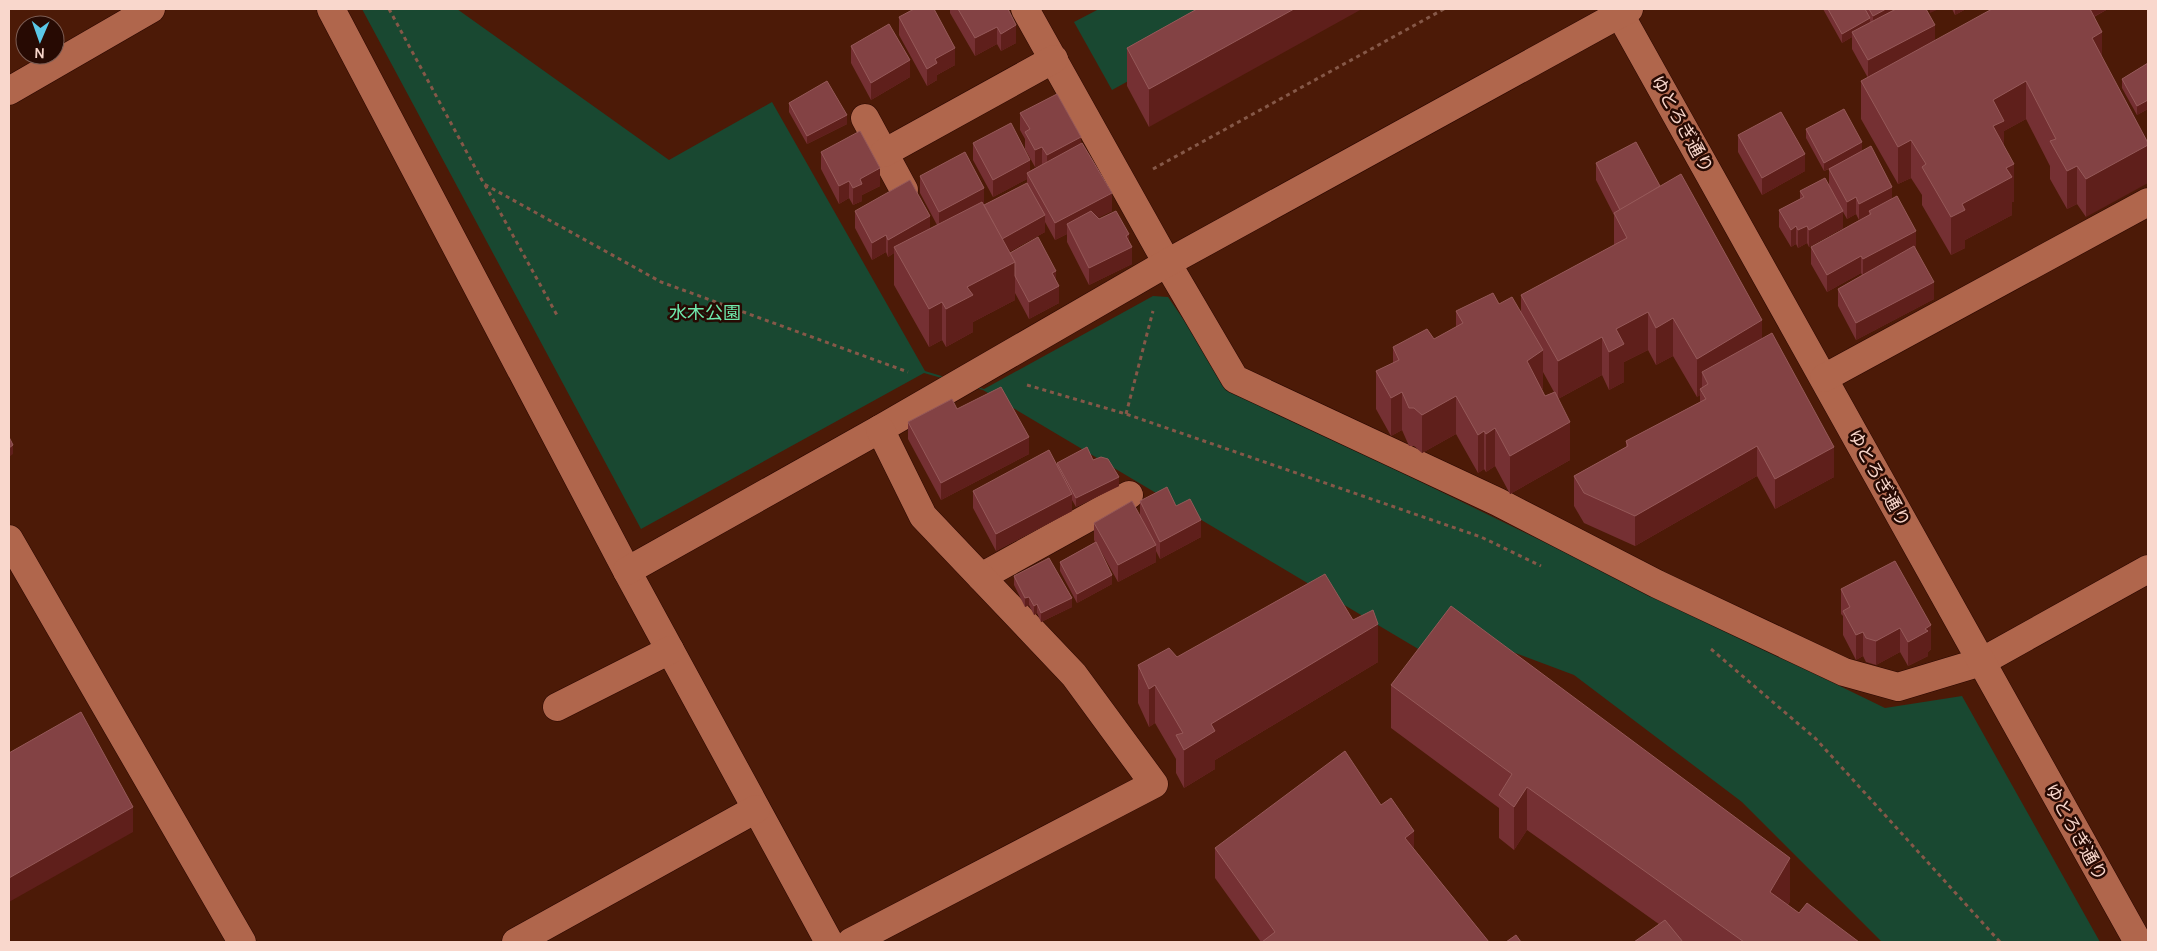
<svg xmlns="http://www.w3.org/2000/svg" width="2157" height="951" font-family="Manrope,'Noto Sans JP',sans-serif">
  <rect width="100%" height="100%" fill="#4c1a07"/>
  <g fill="#194831">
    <path d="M362 9H457L669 160 772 102 925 371 984 389 1153 296 1168 297 1232 390 1885 708 1962 696 2100 942H1882L1742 802 1574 675 1454 630 1435 659 983 390 924 373 641 529Z"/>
    <path d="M1099 9H1259L1112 90 1074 22Z"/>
  </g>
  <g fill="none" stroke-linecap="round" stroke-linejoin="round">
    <g stroke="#2a0700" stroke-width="29">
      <g id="minor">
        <path d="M331 9 627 571 829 942"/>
        <path d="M1025 9 1167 263 1235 379 1498 502 1657 584 1844 672 1898 687 1981 662 2148 569"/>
        <path d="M1617 9 2138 942"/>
        <path d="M9 91 151 9"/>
        <path d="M865 118 904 190"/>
        <path d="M884 153 1054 59"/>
        <path d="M1824 378 2148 202"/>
        <path d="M9 539 242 942"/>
        <path d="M627 571 880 429 1167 263 1629 9"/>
        <path d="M981 577 1129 495"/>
        <path d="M557 707 670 650"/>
        <path d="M516 942 756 809"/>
        <path d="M851 942 1154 784 1074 675 923 516 880 429"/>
      </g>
    </g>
    <g stroke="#855848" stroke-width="3" stroke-dasharray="4 4" stroke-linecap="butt">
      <path d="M389 9 484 184 661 282 908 372"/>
      <path d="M1153 169 1444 9"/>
      <path d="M485 185 558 317"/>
      <path d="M1027 385 1126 414 1481 537 1541 566"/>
      <path d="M1126 414 1153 311"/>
      <path d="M1711 649 1816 739 2000 942"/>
    </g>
    <use href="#minor" stroke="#b0664c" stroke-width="28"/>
  </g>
  <g fill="#753033" fill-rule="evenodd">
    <path d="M950 9H1008L1016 43 1001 51 997 44 975 56 950 13Z"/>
    <path d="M1197 9 1149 127 1127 86V48Z"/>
    <path d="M1823 9H1926L1935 41 2108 9 2094 17 2086 217 2077 204 2067 209 2050 179V166L2026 119 2004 131V147L2014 202H2012V215L1965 240V248L1951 255 1922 205V195L1911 178 1898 184 1861 119V81L1868 78 1852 49V37L1842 43Z"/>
    <path d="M1952 9H1966L1955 15Z"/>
    <path d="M899 17 955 65 937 75V80L927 86 899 35Z"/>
    <path d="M851 46 910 77 871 100 851 63Z"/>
    <path d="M2148 63V109L2137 115 2122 88V79Z"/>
    <path d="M789 103 847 124 807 144 789 112Z"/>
    <path d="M1020 113 1081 144 1112 211 1097 218 1129 242 1132 264 1089 285 1067 242V234L1055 240 1045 222V232L1009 252 1056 280 1059 303 1029 319 1015 293V300L973 322V332L946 347 942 340 929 347 894 285V253L888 257 886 252 872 260 855 228V211L930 229 937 225 920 193V176L984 205 1027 183V179L993 197 973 160V143L1030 171 1042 164 1035 167 1025 149V139L1020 130Z"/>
    <path d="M1806 129 1862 151 1892 199 1916 248H1915L1934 299 1856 340 1838 306V289L1862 275 1861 273 1827 292 1811 264V247L1859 220 1856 214 1847 219 1843 212V228L1809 247 1807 243 1798 248 1796 244 1791 247 1779 227V210L1800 199V191L1829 186V169L1824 171 1806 138Z"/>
    <path d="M1738 135 1805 171 1762 195 1738 152Z"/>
    <path d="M821 152 880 186 862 195V201L853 205 849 198 839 204 821 169Z"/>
    <path d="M1596 163 1660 186 1762 339 1834 477 1775 509 1757 476 1635 546 1584 523 1574 506V476L1626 447V441L1700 402V395L1697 397 1673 356 1656 365 1648 350 1624 362V382L1609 390 1602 375 1558 399 1570 460 1510 494 1495 466 1486 472 1484 469 1478 473 1456 434 1422 453 1414 446H1409L1402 430 1391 436 1376 409V371L1393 363V347L1434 339 1456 327V311L1499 304 1521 313V295L1614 245V215L1596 180ZM1543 372 1554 392 1545 396 1542 389 1543 388Z"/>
    <path d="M957 409 1029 454 941 500 908 439V422Z"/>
    <path d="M1093 460 1119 486 1076 507 1072 500V511L996 551 973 508V491L1057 465V463Z"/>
    <path d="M1140 501 1176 506 1201 537 1160 559 1156 551V562L1118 582 1098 546 1112 584 1077 603 1060 571V562L1095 542 1094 540V523L1140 515Z"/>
    <path d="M1014 576 1072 607 1041 622 1037 613 1034 615 1029 605 1025 607 1014 585Z"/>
    <path d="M1841 589 1931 649 1928 652V656L1908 666 1900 652 1876 665 1866 662 1863 656 1856 660 1843 635V616L1841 614Z"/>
    <path d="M1177 657 1378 662 1215 760V769L1184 788 1176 773V759L1155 723 1149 727 1138 703V665Z"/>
    <path d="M1391 685 1790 901 1788 905 1799 913 1859 942H1684L1527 830 1514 850 1499 838V808L1391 728Z"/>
    <path d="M1381 805 1414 849 1489 942H1261L1215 878V848Z"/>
  </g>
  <g fill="#5f1f1b">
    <path d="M1294 9H1362L1149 127V89Z"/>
    <path d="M1886 9H1902L1873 25V16Z"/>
    <path d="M1930 9H1939L1930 13Z"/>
    <path d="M1955 9H1966L1955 15Z"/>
    <path d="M2085 9H2108L2085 21Z"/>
    <path d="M1870 18V27L1852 32V37L1842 43V34Z"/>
    <path d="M1016 25V43L1001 51V34Z"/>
    <path d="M1935 25V42L1868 78V60Z"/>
    <path d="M997 27V44L975 56V38Z"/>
    <path d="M2102 32V70L2092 38Z"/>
    <path d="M955 48V65L937 75V80L927 86V69L935 59Z"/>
    <path d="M910 60V77L871 100V83Z"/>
    <path d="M2026 81V119L2004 131V159L1993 164V100Z"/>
    <path d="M2148 100V109L2137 115V106Z"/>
    <path d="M847 115V124L807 144V136Z"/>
    <path d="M1081 137V155L1047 172V155Z"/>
    <path d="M1911 140V178L1898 184V147Z"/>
    <path d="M1862 142V151L1824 171V163Z"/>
    <path d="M2148 145V183L2086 217V179Z"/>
    <path d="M1042 147V164L1035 167V150Z"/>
    <path d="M1805 154V171L1762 195V178Z"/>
    <path d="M1030 160V177L1027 173V179L993 197V180Z"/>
    <path d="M2014 164V202H2012V215L1965 240V248L1951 255V217L1962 204 2006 168Z"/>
    <path d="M2077 166V204L2067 209V171Z"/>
    <path d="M880 168V186L862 195V201L853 205V188L860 179Z"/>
    <path d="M849 181V198L839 204V186Z"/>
    <path d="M1892 187V204L1869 211V216L1859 221V204Z"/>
    <path d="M984 188V205L939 229V212Z"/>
    <path d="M1112 193V211L1071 232 1067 224V234L1055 240V223Z"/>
    <path d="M1856 197V214L1847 219V202Z"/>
    <path d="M1843 211V228L1809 247V230Z"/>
    <path d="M1045 215V232L1000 257V240Z"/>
    <path d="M930 216V233L894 247V253L888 257V240Z"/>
    <path d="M1796 226V244L1791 247V230Z"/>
    <path d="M1807 226V243L1798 248V230Z"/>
    <path d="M1916 231V248L1863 277V259Z"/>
    <path d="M1129 234V248L1132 247V264L1089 285V268L1126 236Z"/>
    <path d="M886 235V252L872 260V243Z"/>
    <path d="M1861 256V273L1827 292V275Z"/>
    <path d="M1015 262V300L973 322V332L946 347V309L967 287Z"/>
    <path d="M1056 271V288L1059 286V303L1029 319V302L1052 273Z"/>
    <path d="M1934 282V299L1856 340V323Z"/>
    <path d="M942 302V340L929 347V309Z"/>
    <path d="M1648 312V350L1624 362V382L1609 390V352L1616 329Z"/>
    <path d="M1673 318V356L1656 365V328Z"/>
    <path d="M1762 320V358L1708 384 1702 372V393L1700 389V395L1697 397V359Z"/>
    <path d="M1602 337V375L1558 399V361Z"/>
    <path d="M1543 350V388L1527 399V361Z"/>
    <path d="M1402 392V430L1391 436V398Z"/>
    <path d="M1456 396V434L1422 453V415Z"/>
    <path d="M1570 422V460L1510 494V456Z"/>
    <path d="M1495 428V466L1486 472V434Z"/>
    <path d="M1484 431V469L1478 473V435Z"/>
    <path d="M1029 437V454L941 500V483Z"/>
    <path d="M13 445V454L9 457V448Z"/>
    <path d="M1757 446V476L1635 546V516Z"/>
    <path d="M1834 447V477L1775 509V479Z"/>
    <path d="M1119 477V486L1076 507V498Z"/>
    <path d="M1072 494V511L996 551V534Z"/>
    <path d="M1201 520V537L1160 559V542Z"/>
    <path d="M1156 545V562L1118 582V565Z"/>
    <path d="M1112 575V584L1077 603V594Z"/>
    <path d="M1029 597V605L1025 607V598Z"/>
    <path d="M1072 598V607L1041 622V613Z"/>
    <path d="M1037 604V613L1034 615V606Z"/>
    <path d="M1378 624V662L1215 760V769L1184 788V750L1211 724Z"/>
    <path d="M1931 625V649L1928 652V656L1908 666V642Z"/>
    <path d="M1900 628V652L1876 665V641Z"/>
    <path d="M1863 632V656L1856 660V635Z"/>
    <path d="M1155 685V723L1149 727V689Z"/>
    <path d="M1527 787V830L1514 850V807Z"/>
    <path d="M133 807V832L9 902V878Z"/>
    <path d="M1414 831V861L1405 838Z"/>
    <path d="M1790 858V901L1770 935V892Z"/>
  </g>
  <g fill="#834244" stroke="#965959">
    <path d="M914 9H934L955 48 935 59 937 63 927 69 899 17Z"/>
    <path d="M958 9H1008L1016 25 1001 34 997 27 975 38Z"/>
    <path d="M1197 9H1294L1149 89 1127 48Z"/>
    <path d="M1828 9H1865L1870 18 1842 34Z"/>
    <path d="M1869 9H1886L1873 16Z"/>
    <path d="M1896 9H1926L1935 25 1868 60 1852 32Z"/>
    <path d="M1992 9H2090L2102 32 2092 38 2148 143V145L2086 179 2077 166 2067 171 2050 141 2056 139 2026 81 1993 100 2004 121 1993 126 2014 164 2006 168 2012 177 1962 204 1965 210 1951 217 1922 167 1926 164 1911 140 1898 147 1861 81Z"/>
    <path d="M889 24 910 60 871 83 851 46Z"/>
    <path d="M2148 63V100L2137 106 2122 79Z"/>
    <path d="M827 81 847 115 807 136 789 103Z"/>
    <path d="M1057 94 1081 137 1047 155 1042 147 1035 150 1025 132 1030 129 1020 113Z"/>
    <path d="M1844 109 1862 142 1824 163 1806 129Z"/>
    <path d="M1781 112 1805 154 1762 178 1738 135Z"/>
    <path d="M1011 123 1030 160 993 180 973 143Z"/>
    <path d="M860 131 880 168 860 179 862 184 853 188 849 181 839 186 821 152Z"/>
    <path d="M1636 142 1660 186 1620 210 1596 163Z"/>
    <path d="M1082 143 1112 193 1055 223 1027 173Z"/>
    <path d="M1871 146 1892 187 1859 204 1856 197 1847 202 1829 169Z"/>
    <path d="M965 152 984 188 939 212 920 176Z"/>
    <path d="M1681 174 1762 320 1697 359 1673 318 1656 328 1648 312 1616 329 1624 344 1609 352 1602 337 1558 361 1521 295 1627 238 1614 213Z"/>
    <path d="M1825 178 1843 211 1809 230 1807 226 1798 230 1796 226 1791 230 1779 210 1804 197 1800 191Z"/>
    <path d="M910 180 930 216 888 240 886 235 872 243 855 211Z"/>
    <path d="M1027 183 1045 215 1002 239 984 205Z"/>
    <path d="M1897 196 1916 231 1863 259 1861 256 1827 275 1811 247 1871 214 1869 211Z"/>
    <path d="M982 202 1015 262 967 287 973 295 946 309 942 302 929 309 894 247Z"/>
    <path d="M1091 211 1099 219 1116 211 1129 234 1126 236 1132 247 1089 268 1067 224Z"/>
    <path d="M1038 237 1056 271 1052 273 1059 286 1029 302 1015 276V262L1010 253Z"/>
    <path d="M1914 246 1934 282 1856 323 1838 289Z"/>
    <path d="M1493 293 1499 304 1512 297 1543 350 1527 361 1545 396 1555 392 1570 422 1510 456 1495 428 1486 434 1484 431 1478 435 1456 396 1422 415 1414 408H1409L1402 392 1391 398 1376 371 1399 360 1393 347 1427 329 1434 339 1463 323 1456 311Z"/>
    <path d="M1772 333 1834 447 1775 479 1757 446 1635 516 1584 493 1574 476 1628 446 1626 441 1706 399 1700 389 1708 384 1702 372Z"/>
    <path d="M1001 387 1029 437 941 483 908 422 952 399 957 409Z"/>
    <path d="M9 437 13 445 9 448Z"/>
    <path d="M1087 447 1093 460 1101 457 1108 459 1119 477 1076 498 1057 463Z"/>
    <path d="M1049 450 1072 494 996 534 973 491Z"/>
    <path d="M1167 487 1176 506 1190 499 1201 520 1160 542 1140 501Z"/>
    <path d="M1132 501 1156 545 1118 565 1094 523Z"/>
    <path d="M1096 542 1112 575 1077 594 1060 562Z"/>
    <path d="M1049 558 1072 598 1041 613 1037 604 1034 606 1029 597 1025 598 1014 576Z"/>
    <path d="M1895 561 1931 625 1925 629 1928 631 1908 642 1900 628 1876 641 1866 638 1863 632 1856 635 1843 611 1850 607 1841 589Z"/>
    <path d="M1325 574 1353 620 1373 610 1378 624 1211 724 1215 731 1184 750 1176 735 1183 733 1155 685 1149 689 1138 665 1169 648 1177 657Z"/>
    <path d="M1451 606 1790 858 1770 892 1799 913 1807 903 1859 942H1744L1527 787 1514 807 1499 795 1512 774 1391 685Z"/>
    <path d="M81 712 133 807 9 878V753Z"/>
    <path d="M1345 751 1381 805 1391 798 1414 831 1405 838 1489 942H1262L1275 932 1215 848Z"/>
    <path d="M1665 920 1683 942H1634Z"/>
    <path d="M1516 935 1521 942H1506Z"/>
  </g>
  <g text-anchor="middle" stroke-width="5" stroke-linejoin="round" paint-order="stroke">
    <g font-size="18" fill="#f9d7cc" stroke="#270a03">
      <text transform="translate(1682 124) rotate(61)" y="6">ゆとろぎ通り</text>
      <text transform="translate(1879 478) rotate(61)" y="6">ゆとろぎ通り</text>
      <text transform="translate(2076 832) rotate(61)" y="6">ゆとろぎ通り</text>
    </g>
    <g font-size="18" fill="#6fe9ac" stroke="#270a03">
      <text x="705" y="319">水木公園</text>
    </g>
  </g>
  <rect width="2157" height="951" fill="none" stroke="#f9d7cc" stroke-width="20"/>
  <g transform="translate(40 40) rotate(182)"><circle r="24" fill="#270a03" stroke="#7b5c53"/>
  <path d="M0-4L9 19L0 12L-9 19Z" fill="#5bc8e7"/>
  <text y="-8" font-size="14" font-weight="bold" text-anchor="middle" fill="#f9d7cc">N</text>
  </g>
</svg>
